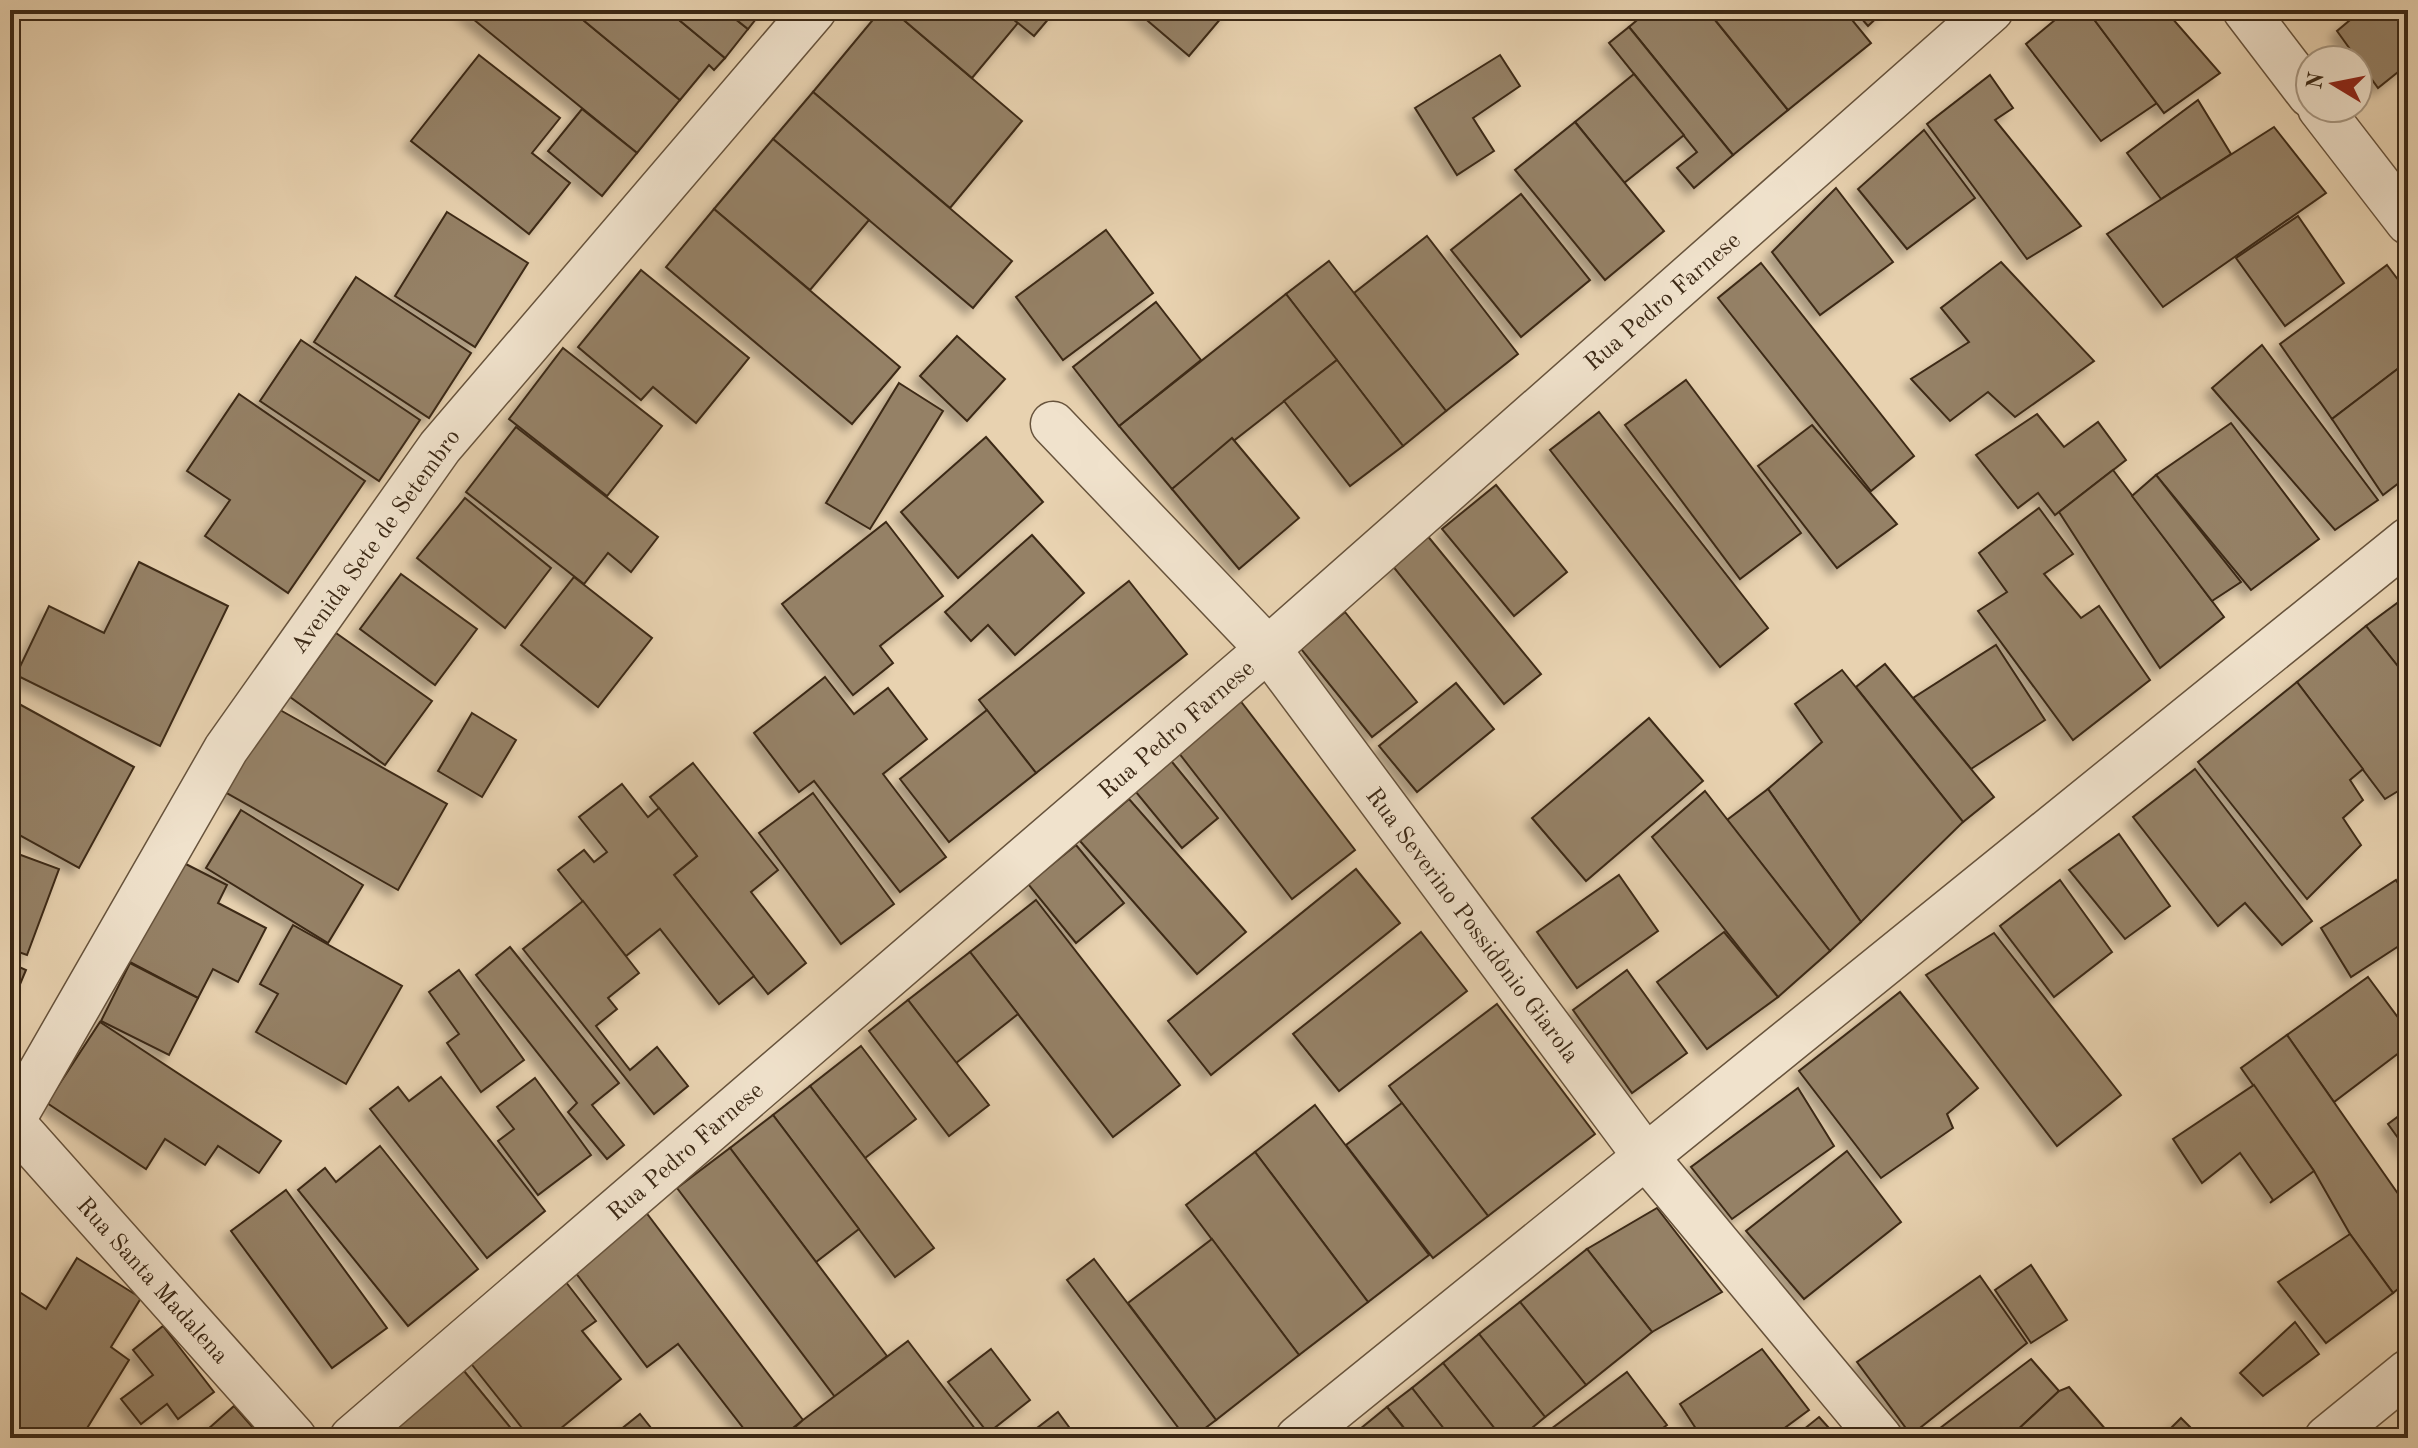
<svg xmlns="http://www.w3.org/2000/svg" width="2418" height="1448" font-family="'Old Standard TT',serif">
  <defs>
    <filter id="shadow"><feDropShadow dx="-7" dy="7" stdDeviation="4" flood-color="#0004"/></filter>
  </defs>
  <rect width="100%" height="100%" fill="#e8d2b0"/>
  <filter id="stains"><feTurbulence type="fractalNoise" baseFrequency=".0025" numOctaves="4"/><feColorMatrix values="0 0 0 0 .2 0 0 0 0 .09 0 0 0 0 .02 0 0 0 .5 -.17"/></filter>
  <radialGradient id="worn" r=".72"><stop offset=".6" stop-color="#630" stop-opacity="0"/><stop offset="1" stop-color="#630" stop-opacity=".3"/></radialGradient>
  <g fill="#958166" stroke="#3c2916" stroke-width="2" filter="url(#shadow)">
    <path d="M462 10H571L680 100 637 153Z"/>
    <path d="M571 10H667L725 58 714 70 709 65 680 100Z"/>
    <path d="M667 10H724L748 29 725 58Z"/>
    <path d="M724 10H763L748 29Z"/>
    <path d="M881 10H892L1022 121 950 208 813 92Z"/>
    <path d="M892 10H1002L1018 23 972 78Z"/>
    <path d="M1002 10H1056L1034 36Z"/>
    <path d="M1135 10H1228L1189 56Z"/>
    <path d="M1649 10H1707L1788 110 1733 155 1629 27Z"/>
    <path d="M1707 10H1844L1871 43 1788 110Z"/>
    <path d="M1854 10H1885L1868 26Z"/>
    <path d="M2067 10H2087L2157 103 2101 141 2026 44Z"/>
    <path d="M2087 10H2165L2220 73 2164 113Z"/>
    <path d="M2362 10H2408V64L2378 88 2337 31Z"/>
    <path d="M1629 27 1733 155 1694 188 1677 168 1697 152 1609 43Z"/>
    <path d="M479 55 560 118 532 153 570 183 529 234 411 141Z"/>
    <path d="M1500 55 1520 86 1473 118 1494 151 1457 175 1415 108Z"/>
    <path d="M1634 74 1684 135 1624 183 1575 122Z"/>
    <path d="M1990 75 2013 108 1995 120 2081 226 2027 259 1927 124Z"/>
    <path d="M813 92 1012 261 973 308 773 139Z"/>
    <path d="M2198 100 2231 154 2161 199 2127 153Z"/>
    <path d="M582 109 637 153 602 196 548 151Z"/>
    <path d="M1575 122 1664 231 1605 280 1515 170Z"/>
    <path d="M2274 127 2326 193 2163 307 2107 234Z"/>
    <path d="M1924 130 1975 198 1907 249 1858 189Z"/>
    <path d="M773 139 869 220 810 290 714 209Z"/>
    <path d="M1836 188 1893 262 1820 315 1772 252Z"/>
    <path d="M1521 194 1590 280 1521 337 1451 250Z"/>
    <path d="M714 209 900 367 852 424 666 267Z"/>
    <path d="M447 212 528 263 475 347 395 296Z"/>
    <path d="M2298 216 2344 283 2285 326 2236 258Z"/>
    <path d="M1106 230 1153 293 1063 360 1016 297Z"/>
    <path d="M1427 236 1518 354 1446 411 1354 293Z"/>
    <path d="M1329 261 1446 411 1403 446 1286 294Z"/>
    <path d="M2001 262 2094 361 2015 417 1988 392 1950 421 1911 379 1969 342 1941 308Z"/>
    <path d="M1761 263 1914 456 1871 491 1718 298Z"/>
    <path d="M2387 265 2408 293V361L2332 419 2280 344Z"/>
    <path d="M641 270 749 358 696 423 653 387 641 400 578 347Z"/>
    <path d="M356 277 471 353 429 418 314 342Z"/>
    <path d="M1286 294 1337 360 1172 489 1119 426Z"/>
    <path d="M1156 302 1201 360 1119 426 1073 367Z"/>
    <path d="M957 336 1005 379 967 421 920 376Z"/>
    <path d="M301 340 420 420 379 481 260 401Z"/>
    <path d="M2262 345 2378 500 2335 530 2212 388Z"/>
    <path d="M563 348 662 426 607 496 509 419Z"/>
    <path d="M1337 360 1403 446 1350 486 1284 401Z"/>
    <path d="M2408 361V476L2383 495 2332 419Z"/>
    <path d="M1686 380 1801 533 1740 579 1625 425Z"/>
    <path d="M899 383 943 411 870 529 826 503Z"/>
    <path d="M239 394 365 481 288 593 205 536 230 500 187 471Z"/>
    <path d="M1599 412 1768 628 1720 667 1550 450Z"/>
    <path d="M2037 414 2064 447 2098 422 2126 460 2055 515 2038 493 2018 508 1976 455Z"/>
    <path d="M2231 423 2319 539 2251 590 2156 475Z"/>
    <path d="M1812 425 1897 524 1837 568 1758 466Z"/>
    <path d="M516 427 658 537 631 572 608 553 584 584 466 492Z"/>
    <path d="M986 437 1043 502 958 578 901 512Z"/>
    <path d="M1232 438 1299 518 1239 569 1172 489Z"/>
    <path d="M2113 470 2224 617 2160 668 2059 512Z"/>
    <path d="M2156 475 2241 582 2212 601 2132 496Z"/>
    <path d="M1496 485 1567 572 1514 616 1442 529Z"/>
    <path d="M465 498 551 568 505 628 417 558Z"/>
    <path d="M2039 508 2073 554 2044 574 2081 618 2099 606 2150 680 2073 740 1978 611 2007 592 1979 553Z"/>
    <path d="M886 522 943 596 880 646 893 663 853 695 782 604Z"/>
    <path d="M1426 534 1541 674 1504 704 1391 564Z"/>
    <path d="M1032 535 1084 593 1015 655 988 625 971 641 945 612Z"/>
    <path d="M139 562 228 606 160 746 16 675 49 606 104 633Z"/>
    <path d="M401 574 477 629 435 685 360 629Z"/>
    <path d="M574 577 652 638 598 707 521 645Z"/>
    <path d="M1129 581 1187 654 1036 773 979 700Z"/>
    <path d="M2408 595V679L2366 626Z"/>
    <path d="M1345 612 1417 702 1372 737 1301 649Z"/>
    <path d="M2366 626 2408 679V785L2385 799 2297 682Z"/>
    <path d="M336 633 432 701 385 765 290 697Z"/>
    <path d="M1996 645 2045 720 1971 769 1913 698Z"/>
    <path d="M1885 664 1994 797 1963 822 1856 687Z"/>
    <path d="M1842 670 1963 822 1861 922 1768 789 1822 742 1795 704Z"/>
    <path d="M825 677 854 714 888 688 927 739 883 774 946 857 900 892 814 781 799 792 754 733Z"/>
    <path d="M2297 682 2363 769 2350 780 2363 800 2343 818 2361 845 2307 899 2198 762Z"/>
    <path d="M1456 683 1494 729 1417 792 1379 746Z"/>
    <path d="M10 699 134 767 79 868 10 830Z"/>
    <path d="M1239 699 1355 850 1292 899 1175 748Z"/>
    <path d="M273 706 447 804 398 890 225 792Z"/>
    <path d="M987 710 1036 773 949 842 900 779Z"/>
    <path d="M472 713 516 740 482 797 438 771Z"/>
    <path d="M1649 718 1703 781 1586 881 1532 818Z"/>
    <path d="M1168 757 1218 818 1182 848 1131 786Z"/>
    <path d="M693 763 778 870 751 892 806 963 768 994 674 875 697 856 650 797Z"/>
    <path d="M2195 769 2312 921 2282 945 2245 903 2218 926 2133 817Z"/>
    <path d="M622 784 648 817 659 808 697 856 674 875 754 976 719 1004 660 929 626 956 558 870 584 850 594 862 607 852 579 817Z"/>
    <path d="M1768 789 1861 922 1830 951 1727 820Z"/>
    <path d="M1705 791 1830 951 1778 997 1652 837Z"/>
    <path d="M813 793 894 904 841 944 759 833Z"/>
    <path d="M1129 799 1246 932 1197 974 1080 841Z"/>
    <path d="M241 810 363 885 328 943 206 868Z"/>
    <path d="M2119 834 2170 906 2125 939 2069 870Z"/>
    <path d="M1076 845 1124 903 1076 943 1028 884Z"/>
    <path d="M10 851 59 869 27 955 10 949Z"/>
    <path d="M176 859 227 885 218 903 266 928 238 982 213 969 198 998 126 960Z"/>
    <path d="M1356 869 1400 923 1211 1075 1168 1021Z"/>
    <path d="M1619 875 1658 931 1577 988 1537 932Z"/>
    <path d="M2060 880 2112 952 2054 997 2000 926Z"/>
    <path d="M2396 880 2408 900V940L2351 977 2321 928Z"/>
    <path d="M1036 900 1180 1085 1113 1137 970 952Z"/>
    <path d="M583 901 639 973 608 998 617 1009 596 1026 630 1070 657 1047 688 1086 654 1114 523 949Z"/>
    <path d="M293 925 402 986 346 1084 256 1032 278 994 260 984Z"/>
    <path d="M1421 932 1467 991 1339 1091 1293 1034Z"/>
    <path d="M1724 932 1778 997 1707 1049 1657 982Z"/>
    <path d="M1994 933 2121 1095 2057 1146 1926 975Z"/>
    <path d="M510 947 619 1083 592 1105 624 1145 607 1159 568 1112 577 1103 476 975Z"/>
    <path d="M970 952 1018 1014 956 1063 908 1000Z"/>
    <path d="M10 963 26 970 10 1008Z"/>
    <path d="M130 963 198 998 169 1055 101 1021Z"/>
    <path d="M459 970 524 1060 481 1092 447 1043 459 1034 429 992Z"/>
    <path d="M1627 970 1687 1053 1632 1093 1573 1010Z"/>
    <path d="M2368 977 2408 1031V1046L2334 1102 2287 1035Z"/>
    <path d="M1900 992 1978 1088 1947 1114 1953 1128 1881 1178 1799 1071Z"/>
    <path d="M908 1000 989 1105 949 1136 869 1031Z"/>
    <path d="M1497 1004 1595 1134 1488 1216 1389 1086Z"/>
    <path d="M100 1022 281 1141 259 1173 218 1146 205 1165 165 1139 146 1169 47 1103Z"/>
    <path d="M2287 1035 2408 1208V1281L2393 1293 2350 1234 2314 1171 2241 1068Z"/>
    <path d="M861 1046 916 1119 865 1158 810 1086Z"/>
    <path d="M441 1077 545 1211 487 1258 370 1109 398 1087 409 1101Z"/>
    <path d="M535 1078 591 1155 538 1195 498 1141 514 1129 497 1107Z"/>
    <path d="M2254 1085 2314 1171 2270 1203 2273 1200 2240 1153 2202 1183 2173 1139Z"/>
    <path d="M810 1086 934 1248 895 1277 773 1115Z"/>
    <path d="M1798 1088 1834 1146 1732 1219 1691 1167Z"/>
    <path d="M1402 1103 1488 1216 1433 1258 1346 1145Z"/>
    <path d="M1315 1105 1429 1255 1368 1302 1255 1152Z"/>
    <path d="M2408 1109V1152L2388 1124Z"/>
    <path d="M773 1115 859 1229 816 1262 730 1148Z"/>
    <path d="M380 1146 478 1269 408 1326 298 1190 325 1168 336 1182Z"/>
    <path d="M730 1148 887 1356 835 1397 677 1188Z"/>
    <path d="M1847 1151 1901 1222 1804 1299 1746 1231Z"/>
    <path d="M1255 1152 1368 1302 1299 1355 1186 1205Z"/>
    <path d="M286 1190 387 1328 332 1368 231 1231Z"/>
    <path d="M642 1207 803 1420 780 1438H751L678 1344 647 1367 569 1264Z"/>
    <path d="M1657 1208 1722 1292 1652 1332 1587 1249Z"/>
    <path d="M2350 1234 2393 1293 2326 1343 2278 1282Z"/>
    <path d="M1212 1239 1299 1355 1216 1420 1128 1303Z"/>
    <path d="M1587 1249 1652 1332 1586 1385 1520 1302Z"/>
    <path d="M77 1258 141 1298 111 1347 129 1360 81 1438H10V1286L46 1309Z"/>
    <path d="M1094 1259 1216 1420 1192 1438H1186L1067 1280Z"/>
    <path d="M2031 1265 2067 1320 2031 1343 1995 1290Z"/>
    <path d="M1980 1276 2027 1343 1911 1435 1857 1362Z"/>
    <path d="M562 1277 596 1321 582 1331 621 1379 549 1438H530L465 1356Z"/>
    <path d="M1520 1302 1586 1385 1545 1417 1479 1334Z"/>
    <path d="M2295 1322 2319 1354 2263 1396 2240 1373Z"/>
    <path d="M163 1326 214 1392 178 1419 167 1404 141 1424 121 1399 153 1375 133 1350Z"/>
    <path d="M1479 1334 1545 1417 1520 1438H1502L1443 1363Z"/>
    <path d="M908 1341 982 1438H801L793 1429 803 1420Z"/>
    <path d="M991 1349 1030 1400 988 1433 948 1382Z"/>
    <path d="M1762 1349 1809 1410 1771 1438H1702L1680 1404Z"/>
    <path d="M2031 1359 2059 1391 2009 1438H1927Z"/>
    <path d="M1443 1363 1502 1438H1451L1412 1388Z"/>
    <path d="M460 1366 519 1438H388L381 1430Z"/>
    <path d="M1627 1372 1667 1425 1649 1438H1539Z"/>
    <path d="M2069 1387 2107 1431 2099 1438H2009L2059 1391Z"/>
    <path d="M1412 1388 1451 1438H1412L1387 1407Z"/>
    <path d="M234 1406 262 1438H198Z"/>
    <path d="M1387 1407 1412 1438H1349Z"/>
    <path d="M1058 1412 1077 1438H1024Z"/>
    <path d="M640 1414 659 1438H610Z"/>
    <path d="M1819 1417 1838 1438H1793Z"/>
    <path d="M2181 1418 2201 1438H2161Z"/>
  </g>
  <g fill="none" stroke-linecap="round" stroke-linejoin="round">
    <g stroke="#67533c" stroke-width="47">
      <g id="minor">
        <path d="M2245 10 2310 95"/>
        <path d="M2320 108 2408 222"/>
        <path d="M1053 424 1268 649 1646 1157 1880 1438"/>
        <path d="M12 1122 294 1438"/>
        <path d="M10 1125 226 749 440 447 814 10"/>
        <path d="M352 1438 1268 649 1991 10"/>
        <path d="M1298 1438 2408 540"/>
        <path d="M2327 1438 2408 1372"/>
      </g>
    </g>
    <use href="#minor" stroke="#f0e2cc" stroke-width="44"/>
  </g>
  <g text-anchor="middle" stroke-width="8" stroke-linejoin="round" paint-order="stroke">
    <g font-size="24" fill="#3c2916" stroke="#f0e2cc">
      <text transform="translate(1662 301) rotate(-41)" y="8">Rua Pedro Farnese</text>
      <text transform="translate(375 541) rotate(-54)" y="8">Avenida Sete de Setembro</text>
      <text transform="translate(1176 729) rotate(-41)" y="8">Rua Pedro Farnese</text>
      <text transform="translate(1473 925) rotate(53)" y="8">Rua Severino Possidônio Giarola</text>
      <text transform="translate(685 1151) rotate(-41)" y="8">Rua Pedro Farnese</text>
      <text transform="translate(153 1280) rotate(48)" y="8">Rua Santa Madalena</text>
    </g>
  </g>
  <rect width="2418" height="1448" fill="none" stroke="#e8d2b0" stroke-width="40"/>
  <rect x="12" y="12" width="2394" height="1424" fill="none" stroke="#3c2916" stroke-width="4"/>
  <rect x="20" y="20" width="2378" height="1408" fill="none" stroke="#3c2916" stroke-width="2"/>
  <g transform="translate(2334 84) rotate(280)"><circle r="38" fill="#f0e2cc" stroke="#a89883" stroke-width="2"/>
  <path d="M0-6L14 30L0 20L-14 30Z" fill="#8f2418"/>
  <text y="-12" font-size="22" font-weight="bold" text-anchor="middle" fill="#3c2916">N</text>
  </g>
  <rect width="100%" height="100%" filter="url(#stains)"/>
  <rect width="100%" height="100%" fill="url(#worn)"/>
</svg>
